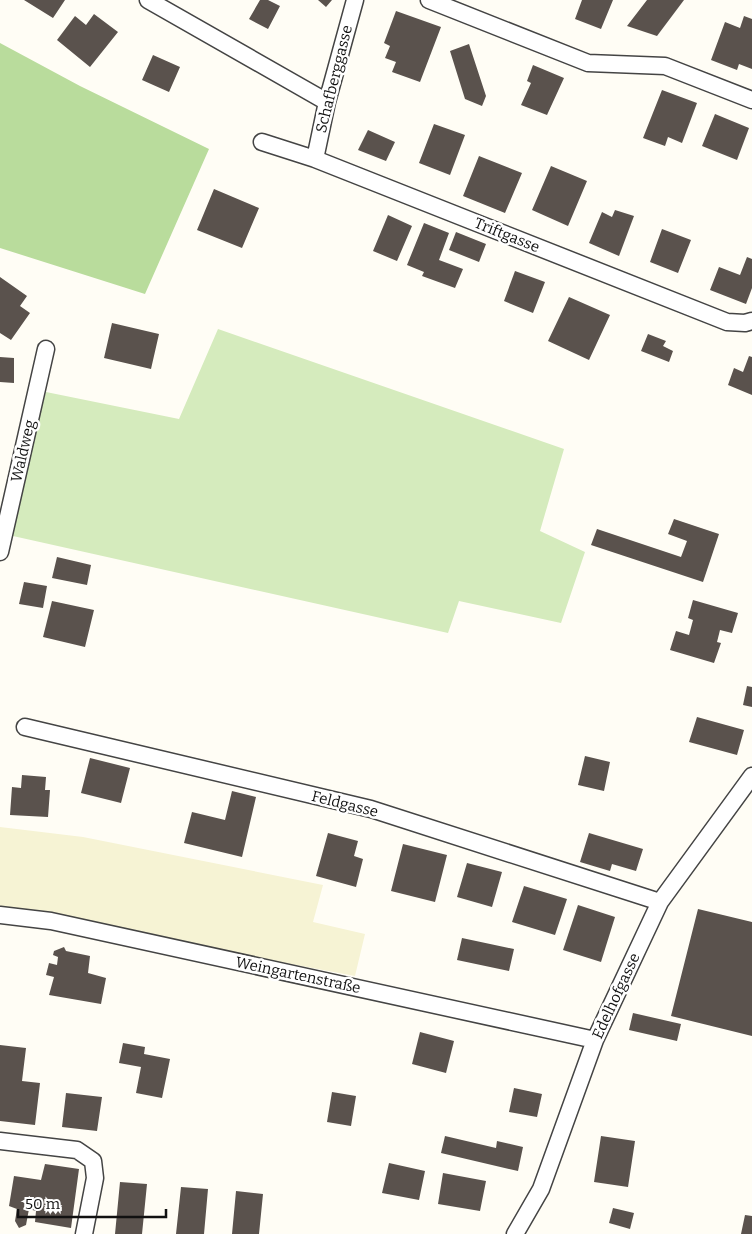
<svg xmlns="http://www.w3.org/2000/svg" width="752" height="1234" viewBox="0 0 752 1234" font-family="Bitter,serif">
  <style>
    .farmland { fill: #f6f3d4 }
    .green { fill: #d5ebbd }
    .forest { fill: #b9dc9c }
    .building { fill: #5a524d }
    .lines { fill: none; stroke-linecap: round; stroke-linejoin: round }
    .street-casing { stroke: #444; stroke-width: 19 }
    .street { stroke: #fff; stroke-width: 16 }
    .labels { text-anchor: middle; stroke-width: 5; stroke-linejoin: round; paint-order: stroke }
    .street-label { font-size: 15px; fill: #111; stroke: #fff }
  </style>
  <rect width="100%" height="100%" fill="#fffdf5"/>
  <path class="farmland" d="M 0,827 L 83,837 L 323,885 L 313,922 L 365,934 L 355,976 L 0,909 Z"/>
  <path class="green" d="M 218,329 L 564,449 L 540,531 L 585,552 L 561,623 L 459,601 L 448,633 L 4,534 L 46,392 L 179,419 Z"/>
  <path class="forest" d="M 0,43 L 80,86 L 209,149 L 145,294 L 0,248 Z"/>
  <path class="building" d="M 24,0 L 65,0 L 53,18 Z
    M 260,0 L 268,0 L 280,6 L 268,29 L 249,19 Z
    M 318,0 L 332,0 L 326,7 Z
    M 582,0 L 613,0 L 601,29 L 575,19 Z
    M 647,0 L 684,0 L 657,36 L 627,26 Z
    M 396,11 L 441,27 L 420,82 L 392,72 L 396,62 L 385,58 L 390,46 L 384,43 Z
    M 94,14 L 118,32 L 90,67 L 57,40 L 75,16 L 86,25 Z
    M 744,16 L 752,19 L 752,69 L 739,64 L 737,70 L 711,60 L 725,22 L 740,28 Z
    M 469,44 L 486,96 L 482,106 L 465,99 L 450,51 Z
    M 153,55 L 180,67 L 169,92 L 142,80 Z
    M 533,65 L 564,78 L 547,115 L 521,105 L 531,83 L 527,81 Z
    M 662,90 L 697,103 L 682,143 L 668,137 L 665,146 L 643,138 Z
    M 715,114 L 749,128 L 737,160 L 702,146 Z
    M 434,124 L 465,135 L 450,175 L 419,163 Z
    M 368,130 L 395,142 L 386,161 L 358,150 Z
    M 479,156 L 522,173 L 505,213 L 463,196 Z
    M 551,166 L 587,181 L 568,226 L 532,210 Z
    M 214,189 L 259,208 L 242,248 L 197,230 Z
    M 615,210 L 634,216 L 619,256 L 589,243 L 602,212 L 612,217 Z
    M 388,215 L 412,226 L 397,261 L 373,251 Z
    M 424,223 L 449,233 L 439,260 L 463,269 L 455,288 L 422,276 L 424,272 L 407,265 Z
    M 662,229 L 691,240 L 678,273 L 650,262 Z
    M 456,232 L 486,244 L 479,262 L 449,250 Z
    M 747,257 L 752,259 L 752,288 L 746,304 L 710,290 L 719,267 L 740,275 Z
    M 515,271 L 545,282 L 533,313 L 504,301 Z
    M 0,277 L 27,296 L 20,306 L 30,313 L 11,340 L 0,333 Z
    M 569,297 L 610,315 L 589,360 L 548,341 Z
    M 112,323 L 159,334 L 151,369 L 104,358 Z
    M 648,334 L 666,341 L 663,346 L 673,351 L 669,362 L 641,351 Z
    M 749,356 L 752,357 L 752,395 L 728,385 L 734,368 L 743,372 Z
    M 0,357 L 14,358 L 14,383 L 0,382 Z
    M 674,519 L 719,534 L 703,582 L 591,545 L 597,529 L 681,557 L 687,541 L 668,534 Z
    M 57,557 L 91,565 L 87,585 L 52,578 Z
    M 24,582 L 47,586 L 43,608 L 19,604 Z
    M 693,600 L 738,613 L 732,633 L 720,630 L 717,642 L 721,643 L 714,663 L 670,650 L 676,631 L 689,635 L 693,620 L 688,618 Z
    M 52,601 L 94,610 L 85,647 L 43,637 Z
    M 747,686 L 752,687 L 752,707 L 743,705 Z
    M 697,717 L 744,730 L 737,755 L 689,742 Z
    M 585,756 L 610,762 L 604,791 L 578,785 Z
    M 90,758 L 130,768 L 121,803 L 81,793 Z
    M 22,775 L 46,777 L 45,790 L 50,790 L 48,817 L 10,815 L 12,787 L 21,788 Z
    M 232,791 L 256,797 L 242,857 L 184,843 L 192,812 L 225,820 Z
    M 328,833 L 358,841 L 354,856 L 363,859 L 356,887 L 316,876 Z
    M 589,833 L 643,849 L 636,871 L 612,864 L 610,871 L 580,862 Z
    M 403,844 L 447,855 L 435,902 L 391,891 Z
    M 467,863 L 502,872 L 492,907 L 457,897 Z
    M 524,886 L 567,899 L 555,935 L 512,922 Z
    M 578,905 L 615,917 L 601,962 L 563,950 Z
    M 698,909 L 752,922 L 752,1036 L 671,1016 Z
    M 462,938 L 514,949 L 509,971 L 457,960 Z
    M 64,947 L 66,951 L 90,956 L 88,973 L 106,978 L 101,1004 L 49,995 L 54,977 L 46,975 L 49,963 L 57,965 L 58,957 L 53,955 L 54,951 Z
    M 633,1013 L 681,1024 L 677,1041 L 629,1030 Z
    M 420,1032 L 454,1041 L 446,1073 L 412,1064 Z
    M 123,1043 L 145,1047 L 144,1054 L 170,1059 L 162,1098 L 136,1093 L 141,1067 L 119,1063 Z
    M 0,1045 L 26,1048 L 22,1081 L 40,1083 L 35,1125 L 0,1121 Z
    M 514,1088 L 542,1094 L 537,1117 L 509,1112 Z
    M 332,1092 L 356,1096 L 351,1126 L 327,1122 Z
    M 66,1093 L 102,1097 L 97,1131 L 62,1127 Z
    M 445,1136 L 496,1148 L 497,1141 L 523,1147 L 518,1171 L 441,1153 Z
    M 601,1136 L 635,1141 L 628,1187 L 594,1182 Z
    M 389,1163 L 425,1171 L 419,1200 L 382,1193 Z
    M 45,1164 L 79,1169 L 71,1228 L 35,1222 L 36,1211 L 29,1209 L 26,1225 L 19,1228 L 15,1221 L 17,1209 L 9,1206 L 14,1176 L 41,1180 Z
    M 443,1173 L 486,1181 L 480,1211 L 438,1204 Z
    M 120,1182 L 147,1184 L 142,1234 L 115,1234 Z
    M 181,1187 L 208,1189 L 204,1234 L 176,1234 Z
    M 236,1191 L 263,1194 L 259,1234 L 232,1234 Z
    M 613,1208 L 634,1213 L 630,1229 L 609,1223 Z
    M 745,1215 L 752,1216 L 752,1234 L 741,1234 Z"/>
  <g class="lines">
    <defs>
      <path id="street" d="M 148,0 L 327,102
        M 429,0 L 588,63 L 665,66 L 752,100
        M 262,142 L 315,159 L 727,322 L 745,323 L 752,321
        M 315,159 L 327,102 L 355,0
        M 0,552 L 46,349
        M 25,727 L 371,809 L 660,902
        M 0,915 L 51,921 L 595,1040
        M 0,1141 L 77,1150 L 93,1161 L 95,1178 L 84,1234
        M 515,1234 L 541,1189 L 595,1040 L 660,902 L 752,776"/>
    </defs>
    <use href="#street" class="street-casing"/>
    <use href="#street" class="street"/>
  </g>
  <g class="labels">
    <g class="street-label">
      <text transform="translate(334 79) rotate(-76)" y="5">Schafberggasse</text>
      <text transform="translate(507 235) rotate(22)" y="5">Triftgasse</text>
      <text transform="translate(23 451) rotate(-77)" y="5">Waldweg</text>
      <text transform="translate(345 804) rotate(14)" y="5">Feldgasse</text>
      <text transform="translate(298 975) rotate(12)" y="5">Weingartenstraße</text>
      <text transform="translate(616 996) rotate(-65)" y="5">Edelhofgasse</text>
    </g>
  </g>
  <path d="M18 1209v8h148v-8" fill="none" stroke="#111111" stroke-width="2.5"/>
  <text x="25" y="1209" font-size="15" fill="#111111" stroke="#ffffff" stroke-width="4" paint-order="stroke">50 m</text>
</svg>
